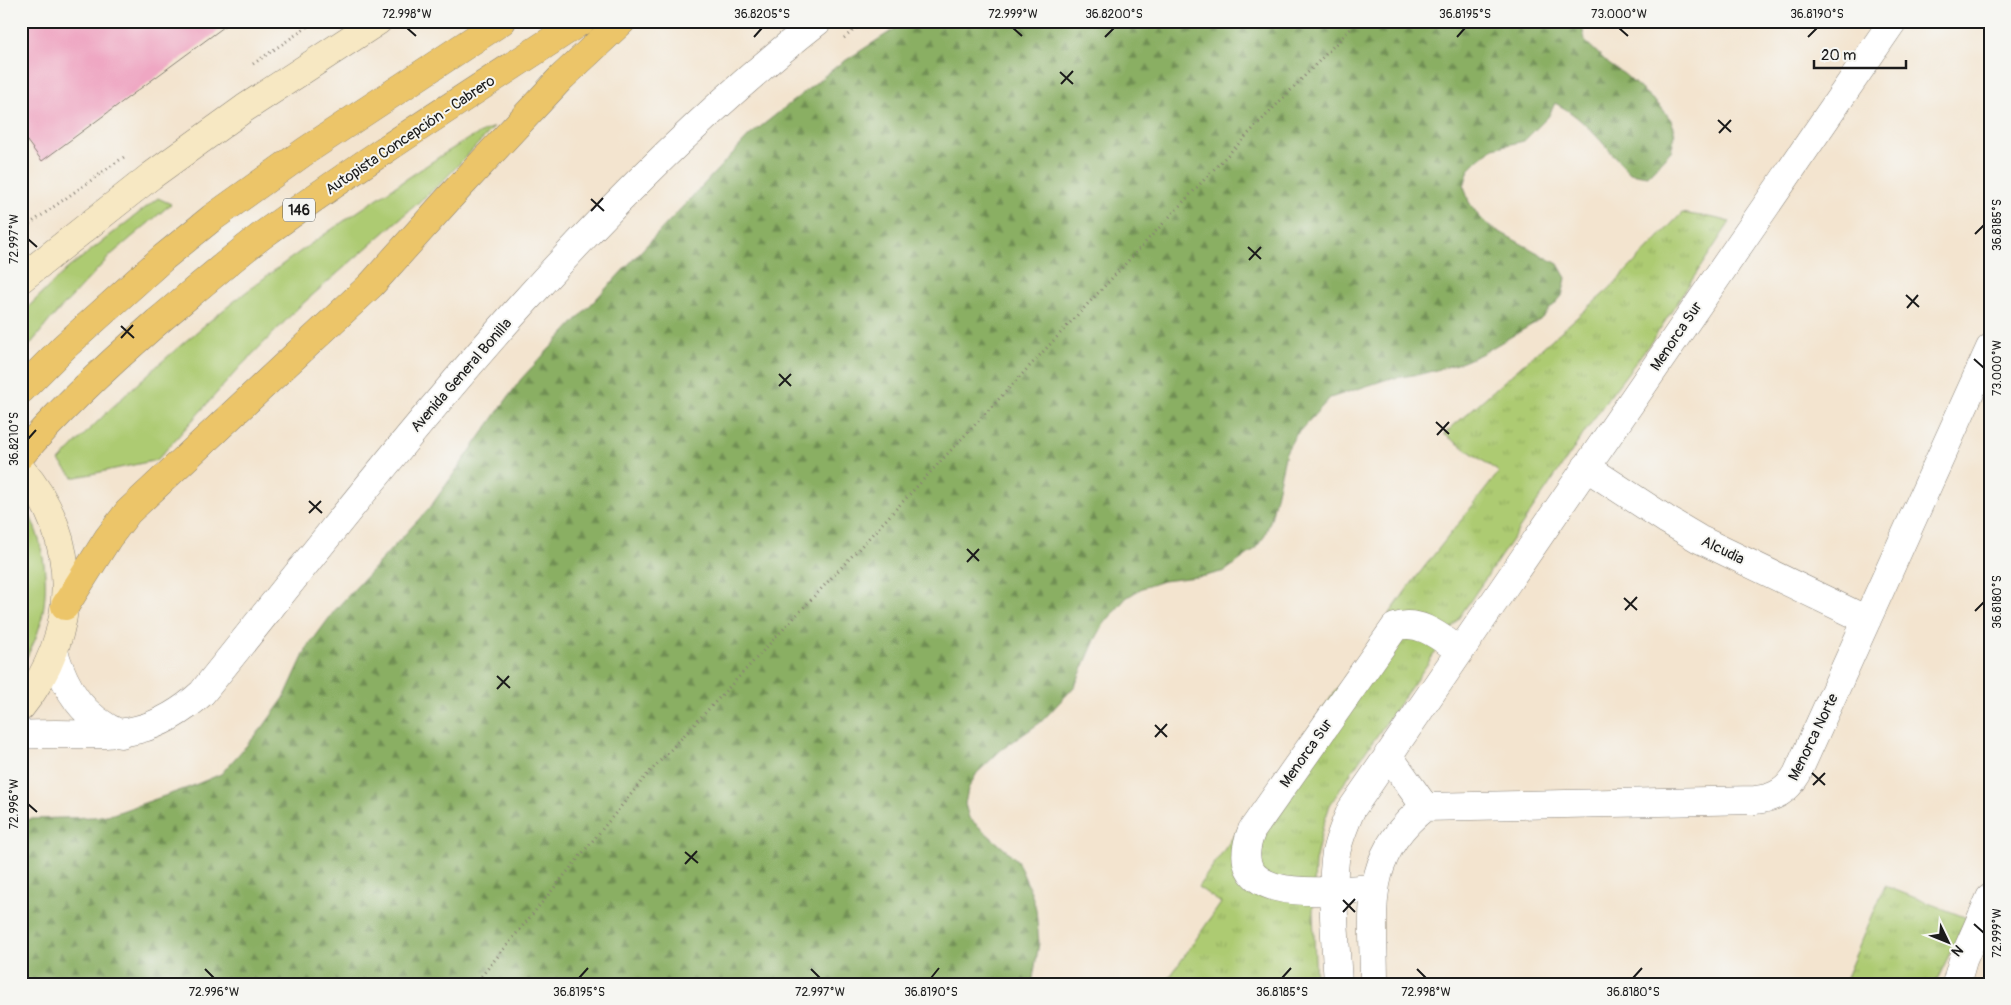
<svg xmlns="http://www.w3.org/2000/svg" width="2011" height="1005" viewBox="0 0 2011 1005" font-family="Pangolin,sans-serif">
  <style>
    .grass { fill: #adcb72; stroke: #647447 }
    .forest { fill: url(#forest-firs); stroke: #536640 }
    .park { fill: url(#park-tufts); stroke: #647447 }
    .building { fill: #efa7c3 }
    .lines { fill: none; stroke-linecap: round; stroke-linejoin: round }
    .minor-casing { stroke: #888076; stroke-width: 29 }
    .tertiary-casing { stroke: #888076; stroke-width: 29 }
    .secondary-casing { stroke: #888076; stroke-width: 29 }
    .motorway-casing { stroke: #888076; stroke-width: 29 }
    .path { stroke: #888076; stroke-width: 3; stroke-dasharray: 1 4; stroke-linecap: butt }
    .minor { stroke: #fff; stroke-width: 28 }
    .tertiary { stroke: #fff; stroke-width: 28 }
    .secondary { stroke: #f7e8c3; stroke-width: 28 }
    .motorway { stroke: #ecc569; stroke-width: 28 }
    .ticks { fill: none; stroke: #1c1c1c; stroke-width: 2 }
    .labels { text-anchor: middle; stroke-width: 4; stroke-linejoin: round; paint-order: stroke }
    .shield { fill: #f6f6f2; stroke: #5d5d5c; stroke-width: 1 }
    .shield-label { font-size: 14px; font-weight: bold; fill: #1c1c1c }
    .street-label { font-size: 15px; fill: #1c1c1c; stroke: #f6f6f2 }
    .neatline { fill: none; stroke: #1c1c1c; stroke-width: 2 }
    .ticks-label { font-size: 12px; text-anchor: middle; fill: #1c1c1c }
  </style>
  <defs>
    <pattern id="forest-firs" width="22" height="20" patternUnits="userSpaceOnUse" patternTransform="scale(1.25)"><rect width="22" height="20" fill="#8aaf64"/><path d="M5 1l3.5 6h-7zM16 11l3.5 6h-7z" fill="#708e52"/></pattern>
    <pattern id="park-tufts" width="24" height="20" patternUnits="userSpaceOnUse" patternTransform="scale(1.25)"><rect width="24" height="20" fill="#adcb72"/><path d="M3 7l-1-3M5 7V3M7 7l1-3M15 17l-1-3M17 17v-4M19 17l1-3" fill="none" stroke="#94ae62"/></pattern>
  </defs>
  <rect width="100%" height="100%" fill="#f6f6f2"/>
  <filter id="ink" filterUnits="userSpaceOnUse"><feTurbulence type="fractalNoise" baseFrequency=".02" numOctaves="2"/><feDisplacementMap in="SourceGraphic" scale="10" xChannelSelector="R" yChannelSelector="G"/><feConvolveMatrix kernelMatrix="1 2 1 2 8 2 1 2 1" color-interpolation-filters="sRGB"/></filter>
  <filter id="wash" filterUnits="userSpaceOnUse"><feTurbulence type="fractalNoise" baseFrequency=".0096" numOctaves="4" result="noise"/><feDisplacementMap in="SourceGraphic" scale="20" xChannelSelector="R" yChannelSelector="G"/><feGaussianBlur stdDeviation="1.12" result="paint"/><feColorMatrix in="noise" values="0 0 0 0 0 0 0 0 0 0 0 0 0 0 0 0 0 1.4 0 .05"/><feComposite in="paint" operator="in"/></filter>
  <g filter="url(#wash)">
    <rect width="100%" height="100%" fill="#f3e4cf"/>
    <path class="grass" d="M 494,127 L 443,181 L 299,307 L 240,367 L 157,460 L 77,477 L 73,477 L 59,461 C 123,393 193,332 268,275 C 324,233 383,195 442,155 L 468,139 Z
      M 158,198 L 171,204 L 112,254 L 50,320 L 21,356 L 21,314 L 67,269 Z
      M 21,500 C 47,540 53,595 35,640 C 31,649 26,658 21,667 Z"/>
    <path class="forest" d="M 907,21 L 1581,21 L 1585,41 L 1610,65 L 1624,74 L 1661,107 L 1671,120 L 1675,135 L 1671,151 L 1647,176 L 1630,173 C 1606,149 1587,119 1555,103 L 1548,117 L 1524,141 L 1493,148 L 1480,158 L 1469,169 L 1464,186 L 1469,202 L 1478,215 L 1489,226 L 1558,264 L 1566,278 L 1562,296 L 1540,320 L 1481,354 L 1463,362 L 1426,373 L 1388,379 L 1330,398 L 1295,436 L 1286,452 L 1271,519 L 1264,537 L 1254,550 L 1225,571 L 1205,576 L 1163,581 L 1142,588 L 1126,598 L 1104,624 L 1095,640 L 1075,686 L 1041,722 L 1001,750 L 977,773 L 968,789 L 965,804 L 969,818 L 1017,860 L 1031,892 L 1036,909 L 1039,943 L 1032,984 L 21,984 L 21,823 L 30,819 L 94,817 L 113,814 L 190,787 L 221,774 L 263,727 L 284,698 L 307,648 L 335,610 L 431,506 L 521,379 L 749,136 L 837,66 Z"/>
    <path class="park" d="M 1682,213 C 1698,216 1715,217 1730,222 L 1654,338 L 1604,404 L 1426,666 L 1352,771 L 1330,805 L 1323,826 L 1315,862 L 1313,912 L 1316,984 L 1165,984 L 1221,903 L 1198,887 L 1407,589 L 1499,472 L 1444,434 L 1608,290 Z
      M 1885,886 L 1967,918 L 1935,984 L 1843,984 Z"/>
    <g id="blocks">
      <path class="building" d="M 21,21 L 232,21 L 42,161 L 21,133 Z"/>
    </g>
  </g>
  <g filter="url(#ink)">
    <use href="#blocks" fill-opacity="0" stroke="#888076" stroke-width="1"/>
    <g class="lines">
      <defs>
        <path id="minor" d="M 1586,467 L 1667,520 L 1699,539 L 1867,620
          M 1388,755 L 1425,807
          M 1425,807 L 1755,800 C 1775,798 1787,791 1797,774 L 1990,348
          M 1374,888 C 1331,890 1220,908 1252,830 L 1395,627 C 1420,619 1440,637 1460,651
          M 1338,984 C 1336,944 1330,891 1336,853 C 1339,838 1345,824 1351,810 L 1893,21
          M 1374,984 C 1374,912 1361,857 1425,807
          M 1956,984 L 1963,960 L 1990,898"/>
        <path id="tertiary" d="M 54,652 C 66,690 83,718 121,734
          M 21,735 C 96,730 141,749 202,693 C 391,458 579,209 818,21"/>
        <path id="secondary" d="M 21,279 L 151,176 L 245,108 L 378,21
          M 21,469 C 82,539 79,636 21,707"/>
        <path id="motorway" d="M 21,390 L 64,347 L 164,257 L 212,218 L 307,150 L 502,21
          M 21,455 C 62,407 109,364 156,323 C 192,293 227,262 264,234 C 367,159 475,91 581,21
          M 65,606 L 108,538 L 128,512 L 371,285 L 451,196 L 560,79 L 622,21"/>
      </defs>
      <use href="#minor" class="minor-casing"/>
      <use href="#tertiary" class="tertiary-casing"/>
      <use href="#secondary" class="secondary-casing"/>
      <use href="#motorway" class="motorway-casing"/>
      <path class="path" d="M 844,38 L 865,21
        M 253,64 L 316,21
        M 21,230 L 124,157
        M 475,984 L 646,776 L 1216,167 L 1358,21"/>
      <use href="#minor" class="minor"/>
      <use href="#tertiary" class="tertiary"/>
      <use href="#secondary" class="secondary"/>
      <use href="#motorway" class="motorway"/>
    </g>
  </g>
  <path class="ticks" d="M 407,28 L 416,36M 1013,28 L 1022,36M 1619,28 L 1628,36M 754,37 L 762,28M 1105,37 L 1114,28M 1457,37 L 1465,28M 1808,37 L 1817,28M 1060,72 L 1073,84M 1061,84 L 1073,71M 1718,120 L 1731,132M 1719,133 L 1731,120M 591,199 L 604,211M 591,211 L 603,198M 1975,234 L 1984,225M 28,239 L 37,247M 1248,247 L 1261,259M 1249,260 L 1261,247M 1906,295 L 1919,307M 1907,308 L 1918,295M 121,326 L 134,338M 121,338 L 133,325M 1974,359 L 1984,368M 779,374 L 791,386M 779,386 L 791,374M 1436,422 L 1449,434M 1437,435 L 1449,422M 28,439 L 36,430M 309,501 L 322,513M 309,513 L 321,501M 967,549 L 979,561M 967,562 L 979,549M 1624,598 L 1637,610M 1625,610 L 1637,597M 1975,611 L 1984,602M 497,676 L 510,688M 497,689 L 509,676M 1155,725 L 1167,737M 1155,737 L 1167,724M 1812,773 L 1825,785M 1813,785 L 1825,773M 28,804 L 37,812M 685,852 L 698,863M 685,864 L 697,851M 1343,900 L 1355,912M 1343,912 L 1355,899M 1974,924 L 1984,933M 205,969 L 214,978M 811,969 L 820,978M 1417,969 L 1426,978M 579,978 L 588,968M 931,978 L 939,968M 1282,978 L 1291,968M 1633,978 L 1642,968"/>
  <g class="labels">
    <rect class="shield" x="283" y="198.5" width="32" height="23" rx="4"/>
    <g class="shield-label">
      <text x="299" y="215">146</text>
    </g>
    <g class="street-label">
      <text transform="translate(410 135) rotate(-34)" y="5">Autopista Concepción - Cabrero</text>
      <text transform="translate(1676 336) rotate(-56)" y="5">Menorca Sur</text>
      <text transform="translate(461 375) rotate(-49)" y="5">Avenida General Bonilla</text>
      <text transform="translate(1723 550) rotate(26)" y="5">Alcudia</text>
      <text transform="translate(1813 737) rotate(-64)" y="5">Menorca Norte</text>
      <text transform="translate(1306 753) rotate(-55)" y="5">Menorca Sur</text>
    </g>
  </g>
  <rect width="2011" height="1005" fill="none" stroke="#f6f6f2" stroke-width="55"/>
  <g transform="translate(1948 942) rotate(133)" stroke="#f6f6f2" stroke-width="4" paint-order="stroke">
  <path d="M0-4L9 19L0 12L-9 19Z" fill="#1c1c1c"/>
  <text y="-8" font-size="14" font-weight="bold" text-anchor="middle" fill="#1c1c1c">N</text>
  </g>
  <path d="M1814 60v8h92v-8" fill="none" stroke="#1c1c1c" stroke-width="2.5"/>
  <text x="1821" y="60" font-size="15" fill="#1c1c1c" stroke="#f6f6f2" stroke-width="4" paint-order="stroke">20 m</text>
  <rect x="28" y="28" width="1956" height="950" class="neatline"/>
  <g class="ticks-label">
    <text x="407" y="18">72.998°W</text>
    <text x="762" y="18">36.8205°S</text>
    <text x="1013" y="18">72.999°W</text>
    <text x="1114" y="18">36.8200°S</text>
    <text x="1465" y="18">36.8195°S</text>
    <text x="1619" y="18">73.000°W</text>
    <text x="1817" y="18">36.8190°S</text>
    <text transform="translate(1997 225) rotate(-90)" y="4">36.8185°S</text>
    <text transform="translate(14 239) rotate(-90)" y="4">72.997°W</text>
    <text transform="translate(1997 368) rotate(-90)" y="4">73.000°W</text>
    <text transform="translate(14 439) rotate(-90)" y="4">36.8210°S</text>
    <text transform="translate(1997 602) rotate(-90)" y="4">36.8180°S</text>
    <text transform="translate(14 804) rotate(-90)" y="4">72.996°W</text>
    <text transform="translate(1997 933) rotate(-90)" y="4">72.999°W</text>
    <text x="214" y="996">72.996°W</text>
    <text x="579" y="996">36.8195°S</text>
    <text x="820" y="996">72.997°W</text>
    <text x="931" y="996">36.8190°S</text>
    <text x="1282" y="996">36.8185°S</text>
    <text x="1426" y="996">72.998°W</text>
    <text x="1633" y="996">36.8180°S</text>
  </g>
</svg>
